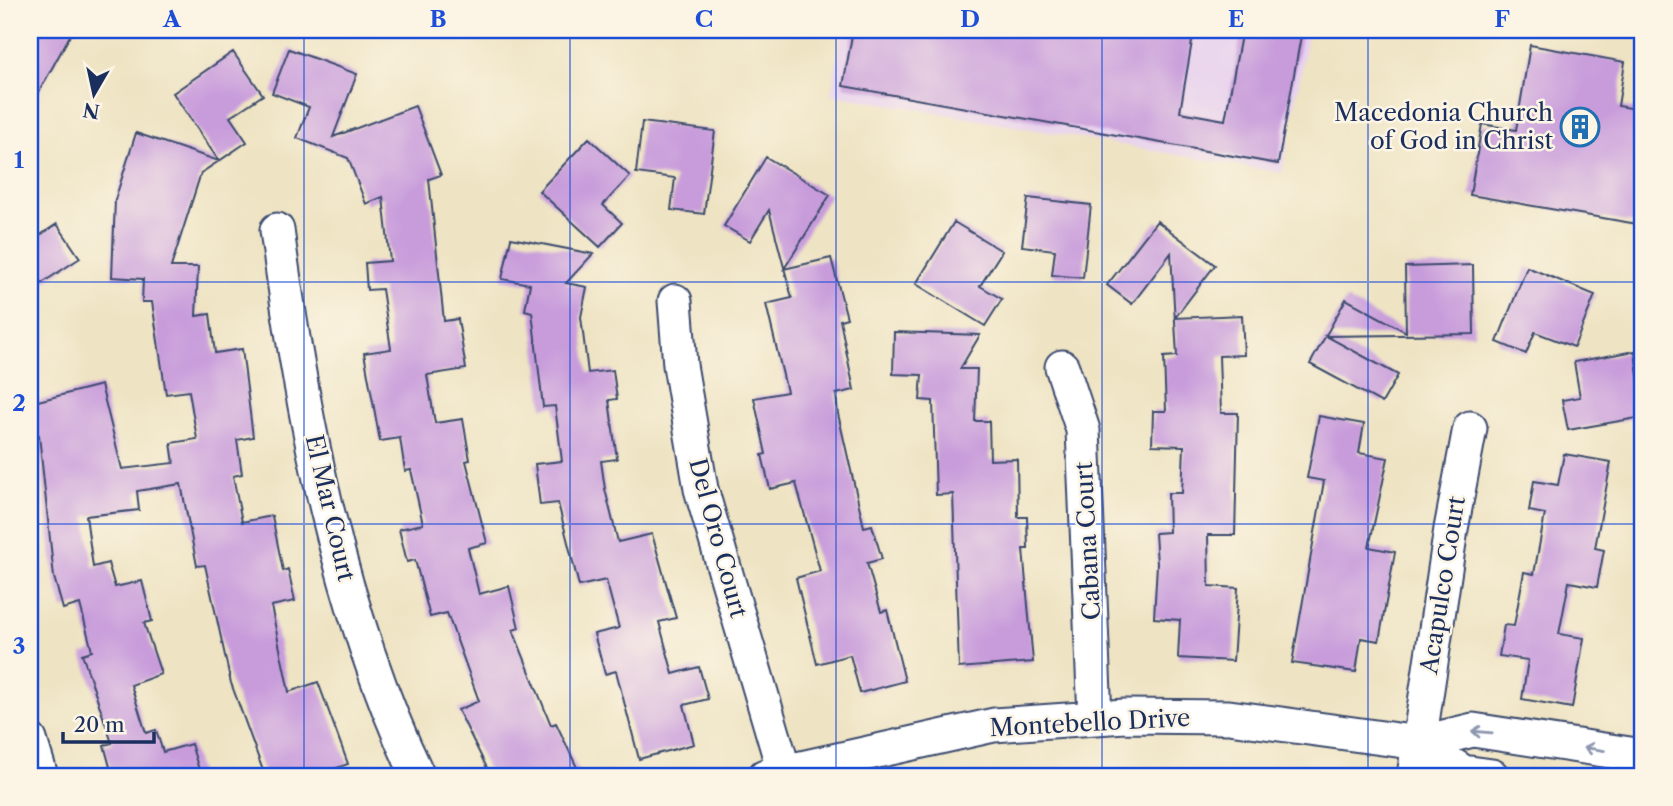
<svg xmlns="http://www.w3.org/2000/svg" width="1673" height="806" viewBox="0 0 1673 806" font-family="'Libre Caslon Text',serif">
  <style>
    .built { fill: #e8d2ee }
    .building { fill: #c89cdb }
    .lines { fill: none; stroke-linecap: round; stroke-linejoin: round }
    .minor-casing { stroke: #3b4a6d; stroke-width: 37 }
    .minor { stroke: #fff; stroke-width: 33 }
    .oneway { stroke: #8d97ae }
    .grid { fill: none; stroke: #1d4ed8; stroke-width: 2; stroke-opacity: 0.55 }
    .labels { text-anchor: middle; stroke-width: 5; stroke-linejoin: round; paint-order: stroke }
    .poi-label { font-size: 24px; fill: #1b2f5e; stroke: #fcf5e5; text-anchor: end }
    .street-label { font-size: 24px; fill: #1b2f5e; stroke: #fcf5e5 }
    .neatline { fill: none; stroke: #1d4ed8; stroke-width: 2.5 }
    .grid-label { font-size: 23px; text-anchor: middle; font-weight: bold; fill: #1d4ed8 }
  </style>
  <rect width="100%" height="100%" fill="#fcf5e5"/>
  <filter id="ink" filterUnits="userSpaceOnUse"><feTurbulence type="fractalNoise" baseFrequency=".0143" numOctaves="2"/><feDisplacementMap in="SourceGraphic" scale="14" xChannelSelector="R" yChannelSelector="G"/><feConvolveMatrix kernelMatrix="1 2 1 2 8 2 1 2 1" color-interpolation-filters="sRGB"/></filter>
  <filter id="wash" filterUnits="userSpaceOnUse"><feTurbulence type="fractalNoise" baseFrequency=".00686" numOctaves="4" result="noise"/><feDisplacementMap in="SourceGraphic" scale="28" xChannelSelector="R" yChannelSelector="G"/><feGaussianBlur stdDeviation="1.57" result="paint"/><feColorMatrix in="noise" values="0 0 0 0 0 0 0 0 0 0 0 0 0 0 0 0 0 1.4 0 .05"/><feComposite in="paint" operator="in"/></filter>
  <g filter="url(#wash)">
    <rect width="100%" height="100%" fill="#eee3c2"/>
    <path class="built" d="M 843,30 L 1309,30 L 1282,173 L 831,94 Z"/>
    <g id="blocks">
      <path class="building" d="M 30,30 L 73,30 L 30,108 Z
        M 853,30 L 1194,30 L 1180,112 L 1225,120 L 1242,30 L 1302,30 L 1278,164 L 843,86 Z
        M 1530,45 L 1625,62 L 1618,106 L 1643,110 L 1643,225 L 1470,195 L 1482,124 L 1516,130 Z
        M 289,49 L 357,74 L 333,137 L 415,106 L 441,175 L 429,179 L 444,321 L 458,319 L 466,369 L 427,375 L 435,423 L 463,419 L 470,460 L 466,461 L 487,543 L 468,548 L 479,594 L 509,586 L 519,628 L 513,630 L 551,725 L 556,723 L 581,776 L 491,776 L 458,710 L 479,701 L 447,613 L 430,617 L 415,560 L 407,562 L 399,529 L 423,524 L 411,470 L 405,471 L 400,438 L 380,441 L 364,353 L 391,349 L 382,289 L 367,290 L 365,263 L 390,261 L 383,197 L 366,204 L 348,158 L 297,138 L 309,107 L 272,93 Z
        M 233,52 L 263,95 L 230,117 L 247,142 L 219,161 L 173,93 Z
        M 642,122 L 715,131 L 704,214 L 671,210 L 675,178 L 636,173 Z
        M 136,133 L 219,161 L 201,173 L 171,267 L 198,267 L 196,316 L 210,314 L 215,353 L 242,349 L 253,437 L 237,440 L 242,474 L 233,476 L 242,522 L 272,516 L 283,571 L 288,569 L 295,601 L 271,606 L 289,692 L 318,682 L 348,764 L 315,776 L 265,776 L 231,683 L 205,565 L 197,566 L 181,484 L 137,491 L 139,510 L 86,516 L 93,567 L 108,563 L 115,587 L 142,581 L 152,621 L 144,623 L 161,674 L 131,685 L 146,733 L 156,730 L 163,752 L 191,744 L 201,776 L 103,776 L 102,770 L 110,767 L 104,745 L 112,743 L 82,654 L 92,651 L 80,604 L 63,609 L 54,577 L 39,435 L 30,438 L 30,403 L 101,385 L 122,469 L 174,463 L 171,443 L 197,439 L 189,391 L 166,394 L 152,302 L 142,302 L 143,279 L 112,277 L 115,200 Z
        M 589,138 L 630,176 L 603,205 L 622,223 L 600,247 L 539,191 Z
        M 766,157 L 830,195 L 784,269 L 831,258 L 847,318 L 840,320 L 854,390 L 836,394 L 838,414 L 864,527 L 872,525 L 882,559 L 867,563 L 881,612 L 887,610 L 905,681 L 860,693 L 850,655 L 817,664 L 796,578 L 820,571 L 796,483 L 770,489 L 762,455 L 766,454 L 754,398 L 787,392 L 766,304 L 792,298 L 769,210 L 750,241 L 724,226 Z
        M 1028,198 L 1091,205 L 1083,278 L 1052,275 L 1055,250 L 1022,246 Z
        M 1157,221 L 1215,265 L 1175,318 L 1242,315 L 1244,355 L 1219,356 L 1221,413 L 1238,413 L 1235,535 L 1208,535 L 1209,586 L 1238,588 L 1233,661 L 1178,658 L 1180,620 L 1154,618 L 1157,564 L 1155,533 L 1169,532 L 1168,493 L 1182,493 L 1184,446 L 1152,445 L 1153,411 L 1166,411 L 1164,357 L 1177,356 L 1171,253 L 1132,304 L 1107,285 Z
        M 954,222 L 1002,251 L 980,286 L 1002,299 L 985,326 L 916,284 Z
        M 57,224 L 80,258 L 30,291 L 30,242 Z
        M 511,238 L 593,254 L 566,283 L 587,287 L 581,317 L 588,373 L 613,370 L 617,399 L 609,400 L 617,459 L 601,461 L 605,489 L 618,542 L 652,534 L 676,618 L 659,622 L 673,674 L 699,667 L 708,699 L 684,705 L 694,744 L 639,759 L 616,671 L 605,674 L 594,634 L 619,628 L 606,580 L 579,586 L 558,503 L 540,505 L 535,464 L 562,461 L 555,406 L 543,407 L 532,312 L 525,310 L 530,284 L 502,279 Z
        M 1473,265 L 1474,334 L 1326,336 L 1398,375 L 1382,403 L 1310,364 L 1346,299 L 1406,332 L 1405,267 Z
        M 1527,267 L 1595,295 L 1574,347 L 1535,332 L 1526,354 L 1497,342 Z
        M 894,332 L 980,335 L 960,369 L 977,369 L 975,421 L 989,421 L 990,460 L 1017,459 L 1018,517 L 1027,517 L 1028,549 L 1023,549 L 1033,662 L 959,668 L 953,494 L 936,495 L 933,401 L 920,400 L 922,375 L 893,374 Z
        M 1635,351 L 1643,417 L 1568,430 L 1562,400 L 1580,397 L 1574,362 Z
        M 1319,416 L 1364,424 L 1359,453 L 1388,458 L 1369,547 L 1395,552 L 1379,641 L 1361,638 L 1356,672 L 1292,663 L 1324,481 L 1307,478 Z
        M 1564,454 L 1611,462 L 1595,548 L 1604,550 L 1597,587 L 1569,582 L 1559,634 L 1584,638 L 1572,708 L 1522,699 L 1528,660 L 1499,656 L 1504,625 L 1514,626 L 1524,572 L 1534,574 L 1545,514 L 1529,511 L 1534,481 L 1558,485 Z"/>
    </g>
  </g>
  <g filter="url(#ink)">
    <use href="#blocks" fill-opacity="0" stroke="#3b4a6d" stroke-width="2"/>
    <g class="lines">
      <defs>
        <path id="minor" d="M 277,230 C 301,410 339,612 418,776
          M 675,301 L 680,365 L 701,489 L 784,771
          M 1062,367 L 1083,430 L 1095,718
          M 30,740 L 41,776
          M 1419,743 L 1463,772 L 1492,776
          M 765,776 L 994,725 L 1125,716 L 1229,717 L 1419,743 L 1473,730 L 1643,756
          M 1414,776 L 1451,529 L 1470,428"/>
      </defs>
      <use href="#minor" class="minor-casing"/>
      <use href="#minor" class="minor"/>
    </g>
    <defs><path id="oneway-shaft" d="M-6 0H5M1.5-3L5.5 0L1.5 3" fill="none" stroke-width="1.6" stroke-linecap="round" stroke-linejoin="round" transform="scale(1.75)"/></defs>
    <g class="oneway">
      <use href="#oneway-shaft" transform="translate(1482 732) rotate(-175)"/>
      <use href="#oneway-shaft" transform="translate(1594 749) rotate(-171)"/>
    </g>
  </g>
  <path class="grid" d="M 304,30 L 304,776M 570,30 L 570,776M 836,30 L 836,776M 1102,30 L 1102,776M 1368,30 L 1368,776M 30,282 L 1643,282M 30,524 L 1643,524"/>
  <defs>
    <symbol id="building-ring" viewBox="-11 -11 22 22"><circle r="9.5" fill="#fcf5e5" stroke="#1f6fb2" stroke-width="1.5"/><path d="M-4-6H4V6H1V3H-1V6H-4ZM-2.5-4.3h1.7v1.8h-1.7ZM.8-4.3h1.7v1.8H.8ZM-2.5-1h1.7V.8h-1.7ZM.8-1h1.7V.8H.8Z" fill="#1f6fb2"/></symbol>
  </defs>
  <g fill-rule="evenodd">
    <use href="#building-ring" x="1558" y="105" width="44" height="44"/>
  </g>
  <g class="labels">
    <g class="poi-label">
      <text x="1553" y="121">Macedonia Church<tspan x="1553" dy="28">of God in Christ</tspan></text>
    </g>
    <g class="street-label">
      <text transform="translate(330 508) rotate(77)" y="8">El Mar Court</text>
      <text transform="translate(718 538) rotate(75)" y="8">Del Oro Court</text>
      <text transform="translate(1088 541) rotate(-93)" y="8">Cabana Court</text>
      <text transform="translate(1443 585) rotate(-81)" y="8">Acapulco Court</text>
      <text transform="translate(1090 723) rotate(-3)" y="8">Montebello Drive</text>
    </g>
  </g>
  <rect width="1673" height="806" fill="none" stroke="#fcf5e5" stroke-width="77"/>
  <g transform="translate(94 94) rotate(189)" stroke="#fcf5e5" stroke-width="5" paint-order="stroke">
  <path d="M0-5L12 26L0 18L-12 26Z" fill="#1b2f5e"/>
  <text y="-10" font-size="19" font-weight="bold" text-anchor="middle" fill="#1b2f5e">N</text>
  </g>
  <path d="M63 732v10h91v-10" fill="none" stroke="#1b2f5e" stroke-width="3.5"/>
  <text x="74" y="732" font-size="21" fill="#1b2f5e" stroke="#fcf5e5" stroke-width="5" paint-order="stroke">20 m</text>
  <rect x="38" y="38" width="1596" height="730" class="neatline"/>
  <g class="grid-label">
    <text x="172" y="27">A</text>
    <text x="438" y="27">B</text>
    <text x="704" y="27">C</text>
    <text x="970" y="27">D</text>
    <text x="1236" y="27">E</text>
    <text x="1502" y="27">F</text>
    <text x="19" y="168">1</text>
    <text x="19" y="411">2</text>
    <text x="19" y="654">3</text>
  </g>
</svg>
